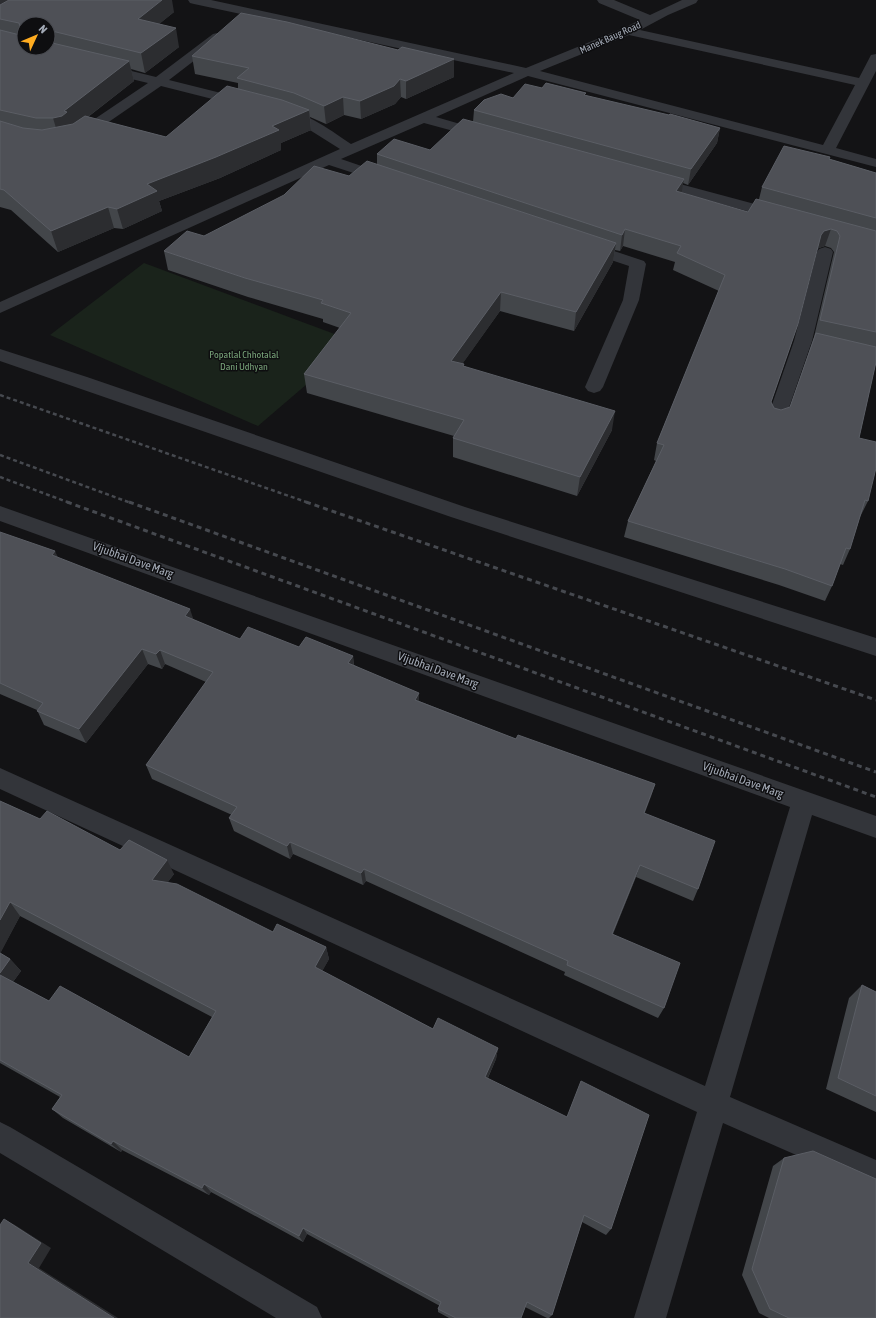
<svg xmlns="http://www.w3.org/2000/svg" width="876" height="1318" viewBox="0 0 876 1318" font-family="'Asap Condensed',sans-serif">
  <style>
    .green { fill: #1a231b }
    .lines { fill: none; stroke-linecap: round; stroke-linejoin: round }
    .minor { fill: #33353a; fill-rule: evenodd }
    .rail-far1 { stroke: #46494f; stroke-width: 2.5; stroke-dasharray: 4 3; stroke-linecap: butt }
    .rail { stroke: #46494f; stroke-width: 3; stroke-dasharray: 5 4; stroke-linecap: butt }
    .wall { fill: #43464a; fill-rule: evenodd }
    .shaded-wall { fill: #2c2d30 }
    .building { fill: #4e5056; stroke: #5b5e65 }
    .labels { text-anchor: middle; stroke-width: 3; stroke-linejoin: round; paint-order: stroke }
    .far-street-label { font-size: 10px; fill: #a3aab6; stroke: #0e0e10 }
    .far-park-label { font-size: 10px; fill: #78a379; stroke: #0e0e10 }
    .street-label { font-size: 12px; fill: #a3aab6; stroke: #0e0e10 }
  </style>
  <rect width="100%" height="100%" fill="#131315"/>
  <path class="green" d="M 144,263 L 356,342 L 258,426 L 50,335 Z"/>
  <g class="lines">
    <path class="minor" d="M 188,0 L 211,0 L 526,68 L 624,28 L 640,20 L 599,3 L 597,0 L 614,0 L 650,15 L 682,0 L 698,0 L 696,3 L 668,15 L 640,30 L 859,78 L 871,55 L 876,54 L 876,71 L 836,148 L 876,159 L 876,167 L 528,76 L 436,117 L 488,132 L 490,135 L 488,138 L 483,139 L 424,123 L 341,159 L 391,176 L 393,179 L 391,182 L 386,183 L 381,182 L 329,165 L 0,313 L 0,302 L 340,149 L 305,127 L 277,116 L 275,113 L 277,110 C 297,105 335,133 351,144 L 514,73 L 194,4 L 190,3 ZM 629,35 L 855,85 L 823,145 L 540,71 Z
      M 217,33 L 221,34 L 223,37 L 221,40 L 169,80 L 249,100 L 251,103 L 249,106 L 244,107 L 161,86 L 81,141 L 76,142 L 71,141 L 69,138 L 71,135 L 148,83 L 98,71 L 96,68 L 98,65 L 103,64 L 156,77 L 213,34 Z
      M 654,177 L 784,212 L 787,215 L 784,218 L 779,220 L 649,184 L 647,181 L 649,178 Z
      M 587,242 L 644,261 L 646,264 L 639,300 L 603,387 L 600,391 L 594,393 L 588,391 L 585,387 L 623,300 L 629,266 L 581,250 L 579,247 L 581,244 Z
      M 825,247 L 831,249 L 833,252 L 812,341 L 785,419 L 783,423 L 776,425 L 769,423 L 767,419 L 794,341 L 817,252 L 819,249 Z
      M 0,349 L 87,377 L 465,507 L 876,638 L 876,656 L 451,517 L 0,361 Z
      M 0,506 L 876,816 L 876,838 L 812,815 L 730,1097 L 876,1160 L 876,1190 L 723,1123 L 666,1318 L 634,1318 L 697,1112 L 0,789 L 0,768 L 705,1086 L 790,807 L 0,521 Z
      M 0,1122 L 10,1127 L 317,1307 L 322,1318 L 276,1318 L 0,1153 Z"/>
    <path class="rail-far1" d="M 0,395 L 309,503
      M 0,455 L 131,503
      M 0,477 L 70,503"/>
    <path class="rail" d="M 67,502 L 876,797
      M 129,502 L 876,772
      M 306,502 L 876,700"/>
  </g>
  <path class="wall" d="M 0,0 L 174,12 L 159,24 L 179,47 L 145,73 L 131,69 L 134,81 L 88,117 L 166,137 L 238,89 L 238,83 L 195,74 L 192,56 L 454,77 L 406,99 L 401,97 L 395,104 L 361,119 L 344,115 L 326,124 L 310,117 L 311,130 L 281,143 L 281,150 L 220,178 L 159,201 L 162,211 L 123,229 L 114,228 L 58,252 L 11,210 L 0,207 ZM 24,24 L 48,24 L 48,48 L 24,48 Z
    M 542,88 L 586,96 L 720,128 L 717,143 L 688,185 L 683,183 L 681,193 L 748,212 L 759,199 L 762,187 L 829,159 L 876,173 L 876,362 L 859,438 L 868,501 L 860,517 L 850,549 L 843,565 L 840,564 L 832,586 L 825,601 L 779,585 L 624,537 L 628,521 L 656,461 L 654,460 L 657,443 L 719,291 L 673,270 L 675,262 L 623,246 L 620,251 L 615,250 L 613,262 L 574,331 L 500,311 L 462,364 L 464,366 L 612,430 L 577,496 L 453,457 L 453,438 L 454,436 L 307,393 L 304,374 L 340,328 L 323,322 L 323,319 L 248,297 L 168,270 L 164,251 L 204,236 L 377,164 L 377,154 L 430,150 L 473,122 L 474,110 ZM 825,246 L 831,248 L 834,252 L 814,337 L 790,407 L 781,410 L 774,408 L 771,402 L 798,324 L 817,249 L 819,248 Z
    M 0,532 L 58,558 L 194,620 L 240,639 L 299,647 L 353,656 L 354,665 L 419,701 L 516,739 L 655,784 L 644,814 L 698,889 L 693,901 L 636,877 L 613,934 L 664,1008 L 658,1018 L 564,975 L 565,972 L 366,881 L 363,885 L 293,854 L 290,859 L 234,831 L 229,818 L 232,815 L 152,779 L 146,765 L 206,682 L 165,664 L 162,669 L 148,664 L 86,743 L 44,725 L 37,710 L 0,694 Z
    M 0,801 L 40,819 L 120,850 L 174,874 L 167,883 L 273,932 L 326,947 L 329,959 L 322,971 L 433,1029 L 498,1048 L 496,1059 L 488,1078 L 611,1229 L 606,1235 L 582,1222 L 552,1315 L 549,1318 L 547,1318 L 525,1307 L 521,1318 L 449,1318 L 438,1312 L 438,1309 L 440,1306 L 307,1234 L 303,1242 L 211,1192 L 209,1195 L 122,1150 L 121,1152 L 63,1118 L 52,1109 L 60,1097 L 0,1063 ZM 20,916 L 212,1017 L 189,1057 L 49,1001 L 13,982 L 21,971 L 10,959 L 0,953 Z
    M 862,985 L 876,992 L 876,1112 L 826,1089 L 849,998 Z
    M 784,1158 L 876,1318 L 769,1318 L 759,1313 L 742,1275 L 773,1166 Z"/>
  <path class="shaded-wall" d="M 0,0 L 25,0 L 0,14 Z
    M 162,0 L 172,0 L 174,12 L 142,38 L 138,19 Z
    M 176,28 L 179,47 L 145,73 L 141,53 Z
    M 454,59 L 454,77 L 406,99 L 406,81 Z
    M 129,61 L 134,81 L 72,129 L 59,138 L 53,118 L 64,111 Z
    M 400,79 L 401,97 L 395,104 L 361,119 L 360,101 Z
    M 343,97 L 344,115 L 326,124 L 324,106 Z
    M 309,110 L 311,130 L 281,143 L 281,150 L 220,178 L 159,201 L 162,211 L 123,229 L 117,209 L 147,184 L 272,126 Z
    M 720,128 L 717,143 L 688,185 L 691,169 Z
    M 684,179 L 681,196 L 676,191 Z
    M 108,207 L 114,228 L 58,252 L 51,231 Z
    M 625,229 L 623,246 L 620,251 L 622,235 Z
    M 831,229 L 825,246 L 819,248 L 816,252 L 821,235 L 824,231 Z
    M 616,243 L 613,262 L 574,331 L 576,312 Z
    M 501,292 L 500,311 L 451,380 L 451,361 Z
    M 615,411 L 612,430 L 577,496 L 580,477 Z
    M 55,551 L 62,566 L 52,555 Z
    M 190,609 L 195,624 L 185,616 Z
    M 142,649 L 148,664 L 86,743 L 79,729 Z
    M 160,650 L 165,664 L 162,669 L 156,654 Z
    M 353,656 L 354,670 L 348,663 Z
    M 419,693 L 419,707 L 415,700 Z
    M 655,784 L 651,797 L 640,826 L 644,813 Z
    M 290,842 L 293,854 L 290,859 L 287,846 Z
    M 167,860 L 174,874 L 159,894 L 152,880 Z
    M 640,865 L 636,877 L 608,945 L 612,934 Z
    M 364,869 L 366,881 L 363,885 L 361,873 Z
    M 10,902 L 20,916 L 0,954 L 0,920 Z
    M 326,947 L 329,959 L 318,979 L 315,967 Z
    M 10,959 L 21,971 L 10,986 L 0,975 L 0,973 Z
    M 498,1048 L 496,1059 L 484,1086 L 485,1077 Z
    M 113,1141 L 122,1150 L 121,1152 L 111,1144 Z
    M 204,1184 L 211,1192 L 209,1195 L 202,1188 Z
    M 4,1219 L 15,1225 L 51,1248 L 39,1268 L 118,1318 L 114,1318 L 28,1263 Z
    M 303,1228 L 307,1234 L 303,1242 L 299,1236 Z"/>
  <path class="building" d="M 9,0 L 162,0 L 138,19 L 176,28 L 141,53 L 48,30 L 48,24 L 24,24 L 24,27 L 20,27 L 19,23 L 0,19 L 0,5 Z
    M 241,13 L 287,22 L 398,50 L 402,47 L 454,59 L 406,81 L 400,79 L 394,86 L 360,101 L 343,97 L 324,106 L 294,93 L 237,78 L 249,68 L 192,56 Z
    M 0,30 L 24,36 L 24,48 L 48,48 L 48,42 L 129,61 L 64,111 L 67,112 L 62,116 L 53,118 L 36,118 L 0,110 Z
    M 546,83 L 586,93 L 584,95 L 669,115 L 670,114 L 720,128 L 691,169 L 474,110 L 484,100 L 501,94 L 513,98 L 525,84 L 542,88 Z
    M 227,86 L 282,100 L 309,110 L 272,126 L 279,130 L 216,157 L 147,184 L 157,191 L 117,209 L 108,207 L 51,231 L 4,190 L 0,189 L 0,121 L 23,128 L 42,130 L 73,124 L 85,116 L 166,137 Z
    M 463,119 L 684,179 L 676,191 L 748,212 L 756,199 L 876,231 L 876,332 L 820,320 L 840,236 L 837,231 L 831,229 L 824,231 L 821,235 L 798,324 L 771,402 L 774,408 L 781,410 L 790,407 L 816,333 L 876,347 L 876,362 L 859,438 L 876,442 L 876,468 L 868,501 L 865,500 L 850,549 L 846,548 L 832,586 L 785,569 L 628,521 L 664,445 L 657,443 L 725,275 L 677,253 L 681,246 L 625,229 L 622,235 L 377,154 L 394,139 L 430,150 Z
    M 784,146 L 830,157 L 829,159 L 876,173 L 876,218 L 762,187 Z
    M 367,161 L 616,243 L 576,312 L 501,292 L 451,361 L 464,364 L 463,366 L 615,411 L 580,477 L 453,438 L 464,420 L 304,374 L 351,313 L 321,303 L 323,300 L 245,278 L 164,251 L 187,231 L 204,236 L 284,195 L 314,166 L 349,176 Z
    M 0,532 L 55,551 L 52,555 L 190,609 L 185,616 L 240,639 L 248,627 L 299,647 L 306,637 L 353,656 L 348,663 L 419,693 L 415,700 L 516,739 L 518,735 L 655,784 L 644,813 L 715,841 L 698,889 L 640,865 L 612,934 L 680,963 L 664,1008 L 567,965 L 568,961 L 364,869 L 361,873 L 290,842 L 287,846 L 229,818 L 237,807 L 146,765 L 213,672 L 160,650 L 156,654 L 142,649 L 79,729 L 37,711 L 43,703 L 0,683 Z
    M 0,801 L 40,819 L 47,811 L 120,850 L 129,840 L 167,860 L 152,880 L 177,884 L 273,932 L 277,924 L 326,947 L 315,967 L 433,1029 L 438,1018 L 498,1048 L 485,1077 L 567,1117 L 581,1081 L 649,1115 L 611,1229 L 584,1215 L 552,1315 L 527,1302 L 521,1318 L 456,1318 L 438,1309 L 441,1302 L 303,1228 L 299,1236 L 204,1184 L 202,1188 L 113,1141 L 111,1144 L 52,1109 L 62,1095 L 0,1060 L 0,975 L 49,1001 L 60,986 L 189,1057 L 216,1011 L 10,902 L 0,920 Z
    M 0,953 L 10,959 L 0,973 Z
    M 862,985 L 876,992 L 876,1096 L 838,1078 Z
    M 813,1151 L 876,1179 L 876,1318 L 789,1318 L 770,1309 L 752,1269 L 784,1158 Z
    M 4,1219 L 41,1243 L 28,1263 L 114,1318 L 0,1318 L 0,1225 Z"/>
  <g class="labels">
    <g class="far-street-label">
      <text transform="translate(610 37) rotate(-24)" y="4">Manek Baug Road</text>
    </g>
    <g class="far-park-label">
      <text x="244" y="358">Popatlal Chhotalal<tspan x="244" dy="12">Dani Udhyan</tspan></text>
    </g>
    <g class="street-label">
      <text transform="translate(133 560) rotate(20)" y="4">Vijubhai Dave Marg</text>
      <text transform="translate(438 670) rotate(20)" y="4">Vijubhai Dave Marg</text>
      <text transform="translate(743 780) rotate(20)" y="4">Vijubhai Dave Marg</text>
    </g>
  </g>
  <g transform="translate(36 36) rotate(46)"><circle r="19" fill="#0e0e10" stroke="#4a4c52"/>
  <path d="M0-3L7 15L0 10L-7 15Z" fill="#ffac20"/>
  <text y="-6" font-size="11" font-weight="bold" text-anchor="middle" fill="#a3aab6">N</text>
  </g>
</svg>
